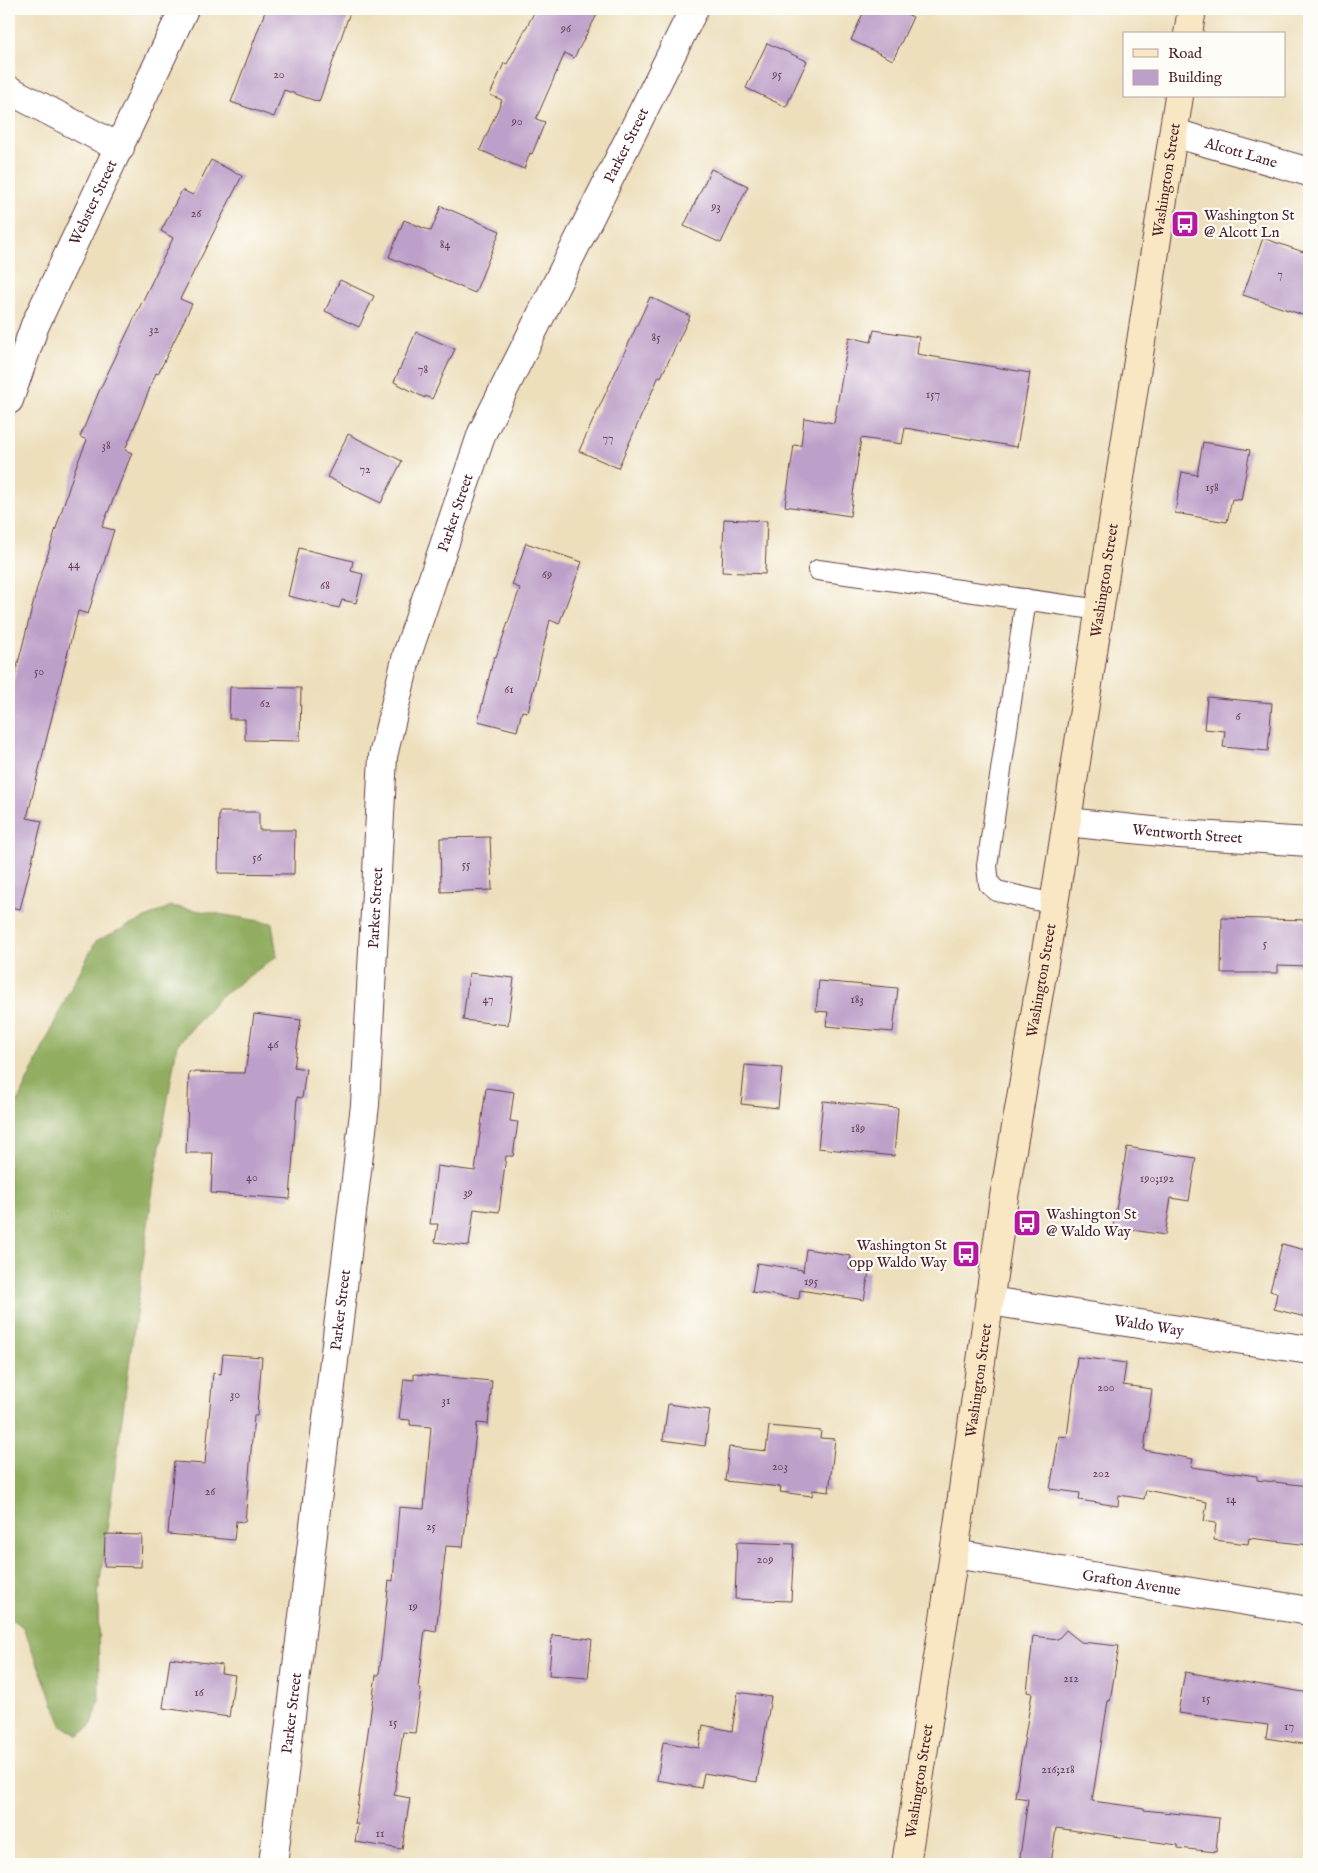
<svg xmlns="http://www.w3.org/2000/svg" width="1318" height="1873" viewBox="0 0 1318 1873" font-family="'IM FELL English',serif">
  <style>
    .forest { fill: #91ad60; stroke: #6e6646 }
    .building { fill: #bda0c9 }
    .lines { fill: none; stroke-linecap: round; stroke-linejoin: round }
    .service-casing { stroke: #623c41; stroke-width: 22 }
    .minor-casing { stroke: #623c41; stroke-width: 30 }
    .secondary-casing { stroke: #623c41; stroke-width: 30 }
    .service { stroke: #fff; stroke-width: 20 }
    .minor { stroke: #fff; stroke-width: 28 }
    .secondary { stroke: #f9e7c3; stroke-width: 28 }
    .labels { text-anchor: middle; stroke-width: 4.5; stroke-linejoin: round; paint-order: stroke }
    .number-label { font-size: 12px; fill: #673f52 }
    .street-label { font-size: 15px; fill: #4a1f2b; stroke: #fdfcf7 }
    .poi-label { font-size: 15px; fill: #4a1f2b; stroke: #fdfcf7; text-anchor: start }
  </style>
  <rect width="100%" height="100%" fill="#fdfcf7"/>
  <filter id="ink" filterUnits="userSpaceOnUse"><feTurbulence type="fractalNoise" baseFrequency=".02" numOctaves="2"/><feDisplacementMap in="SourceGraphic" scale="10" xChannelSelector="R" yChannelSelector="G"/><feConvolveMatrix kernelMatrix="1 2 1 2 8 2 1 2 1" color-interpolation-filters="sRGB"/></filter>
  <filter id="wash" filterUnits="userSpaceOnUse"><feTurbulence type="fractalNoise" baseFrequency=".0096" numOctaves="4" result="noise"/><feDisplacementMap in="SourceGraphic" scale="20" xChannelSelector="R" yChannelSelector="G"/><feGaussianBlur stdDeviation="1.12" result="paint"/><feColorMatrix in="noise" values="0 0 0 0 0 0 0 0 0 0 0 0 0 0 0 0 0 1.4 0 .05"/><feComposite in="paint" operator="in"/></filter>
  <g filter="url(#wash)">
    <rect width="100%" height="100%" fill="#eddfbc"/>
    <path class="forest" d="M 171,906 L 272,923 L 277,956 L 221,996 L 177,1045 L 153,1188 L 98,1596 L 99,1701 L 92,1724 L 79,1736 L 62,1725 L 23,1627 L 9,1618 L 9,1120 L 67,996 L 96,941 Z"/>
    <g id="blocks">
      <path class="building" d="M 266,9 L 351,9 L 319,102 L 284,90 L 274,117 L 231,102 Z
        M 536,9 L 600,9 L 574,58 L 565,53 L 536,119 L 545,122 L 532,154 L 530,153 L 524,169 L 480,150 L 502,100 L 490,95 L 504,63 L 507,64 Z
        M 865,9 L 896,9 L 913,17 L 893,60 L 851,40 Z
        M 767,43 L 807,61 L 786,107 L 746,88 Z
        M 211,160 L 242,176 L 180,299 L 192,304 L 158,374 L 156,373 L 125,450 L 132,453 L 102,527 L 114,530 L 88,614 L 78,611 L 27,818 L 42,821 L 20,909 L 9,907 L 9,699 L 37,588 L 75,469 L 87,440 L 80,437 L 100,389 L 173,238 L 161,231 L 182,190 L 193,195 Z
        M 711,169 L 748,186 L 721,243 L 684,226 Z
        M 441,206 L 500,231 L 475,293 L 389,257 L 404,220 L 431,231 Z
        M 1263,238 L 1309,254 L 1309,317 L 1243,295 Z
        M 340,280 L 374,296 L 359,327 L 325,311 Z
        M 650,297 L 690,316 L 661,377 L 659,376 L 618,468 L 579,451 Z
        M 874,330 L 919,337 L 917,354 L 1030,373 L 1017,447 L 905,428 L 902,444 L 861,438 L 850,516 L 785,506 L 794,445 L 801,446 L 804,418 L 834,423 L 849,337 L 871,342 Z
        M 416,332 L 455,349 L 432,399 L 425,396 L 425,398 L 394,382 Z
        M 348,434 L 402,461 L 381,503 L 327,477 Z
        M 1203,442 L 1250,450 L 1241,500 L 1232,499 L 1227,522 L 1175,513 L 1182,472 L 1197,475 Z
        M 724,519 L 767,521 L 765,574 L 722,572 Z
        M 526,543 L 582,562 L 559,624 L 550,620 L 528,712 L 522,711 L 517,731 L 478,721 L 494,657 L 496,657 L 520,588 L 512,585 Z
        M 299,548 L 353,561 L 351,571 L 363,574 L 356,603 L 342,600 L 339,608 L 288,596 Z
        M 230,687 L 301,688 L 300,741 L 245,740 L 245,719 L 229,719 Z
        M 1207,697 L 1272,703 L 1268,751 L 1223,747 L 1225,731 L 1204,729 Z
        M 219,812 L 259,812 L 259,830 L 295,830 L 294,874 L 218,873 Z
        M 490,837 L 492,890 L 441,892 L 440,838 Z
        M 1222,918 L 1309,920 L 1309,966 L 1278,965 L 1278,973 L 1221,973 Z
        M 469,973 L 514,978 L 508,1025 L 463,1020 Z
        M 819,981 L 898,988 L 893,1032 L 826,1026 L 828,1012 L 816,1011 Z
        M 254,1014 L 301,1020 L 294,1067 L 306,1069 L 302,1098 L 297,1097 L 290,1199 L 211,1193 L 213,1153 L 186,1153 L 189,1072 L 245,1073 Z
        M 745,1065 L 782,1068 L 778,1108 L 741,1104 Z
        M 486,1088 L 514,1092 L 510,1121 L 518,1122 L 513,1156 L 506,1156 L 499,1212 L 474,1209 L 469,1246 L 435,1242 L 438,1224 L 430,1224 L 437,1166 L 475,1171 Z
        M 823,1101 L 898,1108 L 894,1156 L 818,1148 Z
        M 1127,1147 L 1196,1158 L 1189,1201 L 1171,1198 L 1165,1235 L 1113,1227 Z
        M 1282,1244 L 1309,1251 L 1309,1318 L 1274,1309 L 1277,1293 L 1270,1291 Z
        M 806,1249 L 851,1256 L 849,1269 L 869,1272 L 864,1300 L 800,1290 L 799,1299 L 752,1292 L 757,1263 L 803,1270 L 803,1272 Z
        M 223,1354 L 262,1357 L 257,1416 L 254,1416 L 245,1522 L 236,1521 L 234,1540 L 168,1534 L 174,1462 L 205,1464 L 213,1373 L 221,1374 Z
        M 1077,1357 L 1126,1363 L 1123,1385 L 1152,1389 L 1144,1450 L 1193,1459 L 1191,1467 L 1257,1476 L 1257,1480 L 1309,1486 L 1309,1545 L 1249,1538 L 1248,1544 L 1214,1540 L 1216,1523 L 1204,1521 L 1207,1502 L 1146,1490 L 1144,1499 L 1119,1495 L 1118,1506 L 1079,1500 L 1080,1493 L 1050,1489 L 1059,1436 L 1067,1437 Z
        M 414,1374 L 492,1381 L 488,1424 L 477,1423 L 463,1547 L 446,1546 L 436,1632 L 425,1630 L 418,1688 L 421,1689 L 415,1733 L 403,1732 L 394,1795 L 410,1798 L 402,1849 L 355,1842 L 358,1824 L 355,1824 L 376,1675 L 379,1675 L 389,1580 L 393,1581 L 399,1507 L 424,1509 L 431,1427 L 410,1425 L 410,1420 L 399,1419 L 404,1379 L 414,1380 Z
        M 668,1404 L 710,1410 L 705,1446 L 663,1440 Z
        M 769,1426 L 821,1431 L 820,1438 L 835,1439 L 829,1492 L 813,1490 L 812,1496 L 780,1492 L 781,1487 L 725,1481 L 729,1447 L 766,1451 Z
        M 105,1534 L 142,1535 L 141,1567 L 104,1566 Z
        M 737,1542 L 794,1544 L 791,1601 L 735,1599 Z
        M 1066,1630 L 1081,1642 L 1119,1646 L 1110,1701 L 1108,1701 L 1092,1801 L 1144,1808 L 1144,1810 L 1219,1818 L 1216,1852 L 1178,1848 L 1178,1845 L 1056,1828 L 1051,1864 L 1019,1864 L 1028,1799 L 1015,1797 L 1032,1693 L 1027,1692 L 1033,1636 L 1058,1639 Z
        M 552,1635 L 592,1639 L 588,1678 L 549,1675 Z
        M 170,1658 L 222,1665 L 221,1673 L 235,1675 L 229,1717 L 163,1708 Z
        M 1185,1672 L 1309,1693 L 1309,1745 L 1266,1738 L 1268,1725 L 1178,1713 Z
        M 738,1692 L 771,1697 L 757,1782 L 704,1773 L 701,1788 L 657,1780 L 663,1742 L 699,1748 L 703,1725 L 732,1731 Z"/>
    </g>
  </g>
  <g filter="url(#ink)">
    <use href="#blocks" fill-opacity="0" stroke="#623c41" stroke-width="1"/>
    <g class="lines">
      <defs>
        <path id="service" d="M 818,570 L 1100,610
          M 1026,599 L 987,866 L 989,884 L 997,891 L 1054,904"/>
        <g id="minor">
          <path d="M 9,90 L 120,148"/>
          <path id="s1" d="M 1174,133 L 1309,172"/>
          <path id="s2" d="M 9,400 L 35,325 L 184,9"/>
          <path id="s3" d="M 1067,822 L 1180,834 L 1309,842"/>
          <path id="s4" d="M 990,1301 L 1309,1350"/>
          <path id="s5" d="M 954,1554 L 1309,1611"/>
          <path id="s6" d="M 273,1864 L 365,1105 L 383,756 L 407,655 L 482,433 L 694,9"/>
        </g>
        <g id="secondary">
          <path d="M 1188,34 L 1192,9"/>
          <path id="s7" d="M 906,1864 L 954,1554 L 1004,1197 L 1054,904 L 1179,96"/>
        </g>
      </defs>
      <use href="#service" class="service-casing"/>
      <use href="#minor" class="minor-casing"/>
      <use href="#secondary" class="secondary-casing"/>
      <use href="#service" class="service"/>
      <use href="#minor" class="minor"/>
      <use href="#secondary" class="secondary"/>
    </g>
  </g>
  <defs>
    <symbol id="bus-square" viewBox="-11 -11 22 22"><rect x="-9" y="-9" width="18" height="18" rx="4" fill="#b5179e" stroke="#fdfcf7"/><path d="M-5-6H5V4H4V6H2V4H-2V6H-4V4H-5ZM-3.5-4V0h7V-4ZM-3.5 1.2v1.5H-2V1.2ZM2 1.2v1.5H3.5V1.2Z" fill="#fff"/></symbol>
  </defs>
  <g fill-rule="evenodd">
    <use href="#bus-square" x="1169" y="208" width="32" height="32"/>
    <use href="#bus-square" x="1011" y="1207" width="32" height="32"/>
    <use href="#bus-square" x="950" y="1238" width="32" height="32"/>
  </g>
  <g class="labels">
    <g class="number-label">
      <text x="566" y="32">96</text>
      <text x="279" y="78">20</text>
      <text x="777" y="78">95</text>
      <text x="517" y="125">90</text>
      <text x="716" y="210">93</text>
      <text x="196" y="217">26</text>
      <text x="445" y="248">84</text>
      <text x="1280" y="278">7</text>
      <text x="154" y="333">32</text>
      <text x="656" y="341">85</text>
      <text x="423" y="373">78</text>
      <text x="933" y="398">157</text>
      <text x="608" y="442">77</text>
      <text x="106" y="449">38</text>
      <text x="365" y="473">72</text>
      <text x="1212" y="491">158</text>
      <text x="74" y="568">44</text>
      <text x="547" y="578">69</text>
      <text x="325" y="589">68</text>
      <text x="39" y="675">50</text>
      <text x="509" y="693">61</text>
      <text x="265" y="707">62</text>
      <text x="1238" y="720">6</text>
      <text x="257" y="861">56</text>
      <text x="466" y="868">55</text>
      <text x="1265" y="947">5</text>
      <text x="488" y="1003">47</text>
      <text x="857" y="1003">183</text>
      <text x="273" y="1048">46</text>
      <text x="858" y="1132">189</text>
      <text x="252" y="1181">40</text>
      <text x="1157" y="1182">190;192</text>
      <text x="468" y="1196">39</text>
      <text x="811" y="1285">195</text>
      <text x="1106" y="1391">200</text>
      <text x="235" y="1398">30</text>
      <text x="446" y="1404">31</text>
      <text x="780" y="1470">203</text>
      <text x="1101" y="1477">202</text>
      <text x="210" y="1495">26</text>
      <text x="1231" y="1503">14</text>
      <text x="431" y="1530">25</text>
      <text x="765" y="1563">209</text>
      <text x="413" y="1610">19</text>
      <text x="1071" y="1682">212</text>
      <text x="199" y="1696">16</text>
      <text x="1206" y="1702">15</text>
      <text x="393" y="1726">15</text>
      <text x="1289" y="1730">17</text>
      <text x="1058" y="1773">216;218</text>
      <text x="380" y="1837">11</text>
    </g>
    <g class="street-label">
      <text dy="5" stroke="none"><textPath href="#s6" startOffset="1774">Parker Street</textPath></text>
      <text dy="5" stroke="none"><textPath href="#s1" startOffset="70">Alcott Lane</textPath></text>
      <text dy="5" stroke="none"><textPath href="#s7" startOffset="1704">Washington Street</textPath></text>
      <text dy="5" stroke="none"><textPath href="#s2" startOffset="215">Webster Street</textPath></text>
      <text dy="5" stroke="none"><textPath href="#s6" startOffset="1368">Parker Street</textPath></text>
      <text dy="5" stroke="none"><textPath href="#s7" startOffset="1299">Washington Street</textPath></text>
      <text dy="5" stroke="none"><textPath href="#s3" startOffset="121">Wentworth Street</textPath></text>
      <text dy="5" stroke="none"><textPath href="#s6" startOffset="962">Parker Street</textPath></text>
      <text dy="5" stroke="none"><textPath href="#s7" startOffset="894">Washington Street</textPath></text>
      <text dy="5" stroke="none"><textPath href="#s6" startOffset="558">Parker Street</textPath></text>
      <text dy="5" stroke="none"><textPath href="#s4" startOffset="161">Waldo Way</textPath></text>
      <text dy="5" stroke="none"><textPath href="#s7" startOffset="489">Washington Street</textPath></text>
      <text dy="5" stroke="none"><textPath href="#s5" startOffset="180">Grafton Avenue</textPath></text>
      <text dy="5" stroke="none"><textPath href="#s6" startOffset="152">Parker Street</textPath></text>
      <text dy="5" stroke="none"><textPath href="#s7" startOffset="84">Washington Street</textPath></text>
    </g>
    <g class="poi-label">
      <text x="1204" y="220">Washington St<tspan x="1204" dy="17">@ Alcott Ln</tspan></text>
      <text x="1046" y="1219">Washington St<tspan x="1046" dy="17">@ Waldo Way</tspan></text>
      <text x="947" y="1250" text-anchor="end">Washington St<tspan x="947" dy="17">opp Waldo Way</tspan></text>
    </g>
  </g>
  <rect width="1318" height="1873" fill="none" stroke="#fdfcf7" stroke-width="30"/>
  <rect x="1123" y="32" width="162" height="65" fill="#fdfcf7" stroke="#b5a4a5"/>
  <rect x="1133" y="49" width="25" height="8" fill="#f9e7c3" stroke="#b5a4a5"/>
  <text x="1168" y="58" font-size="15" fill="#4a1f2b">Road</text>
  <rect x="1133" y="70" width="25" height="15" fill="#bda0c9" stroke="#b5a4a5"/>
  <text x="1168" y="82" font-size="15" fill="#4a1f2b">Building</text>
</svg>
